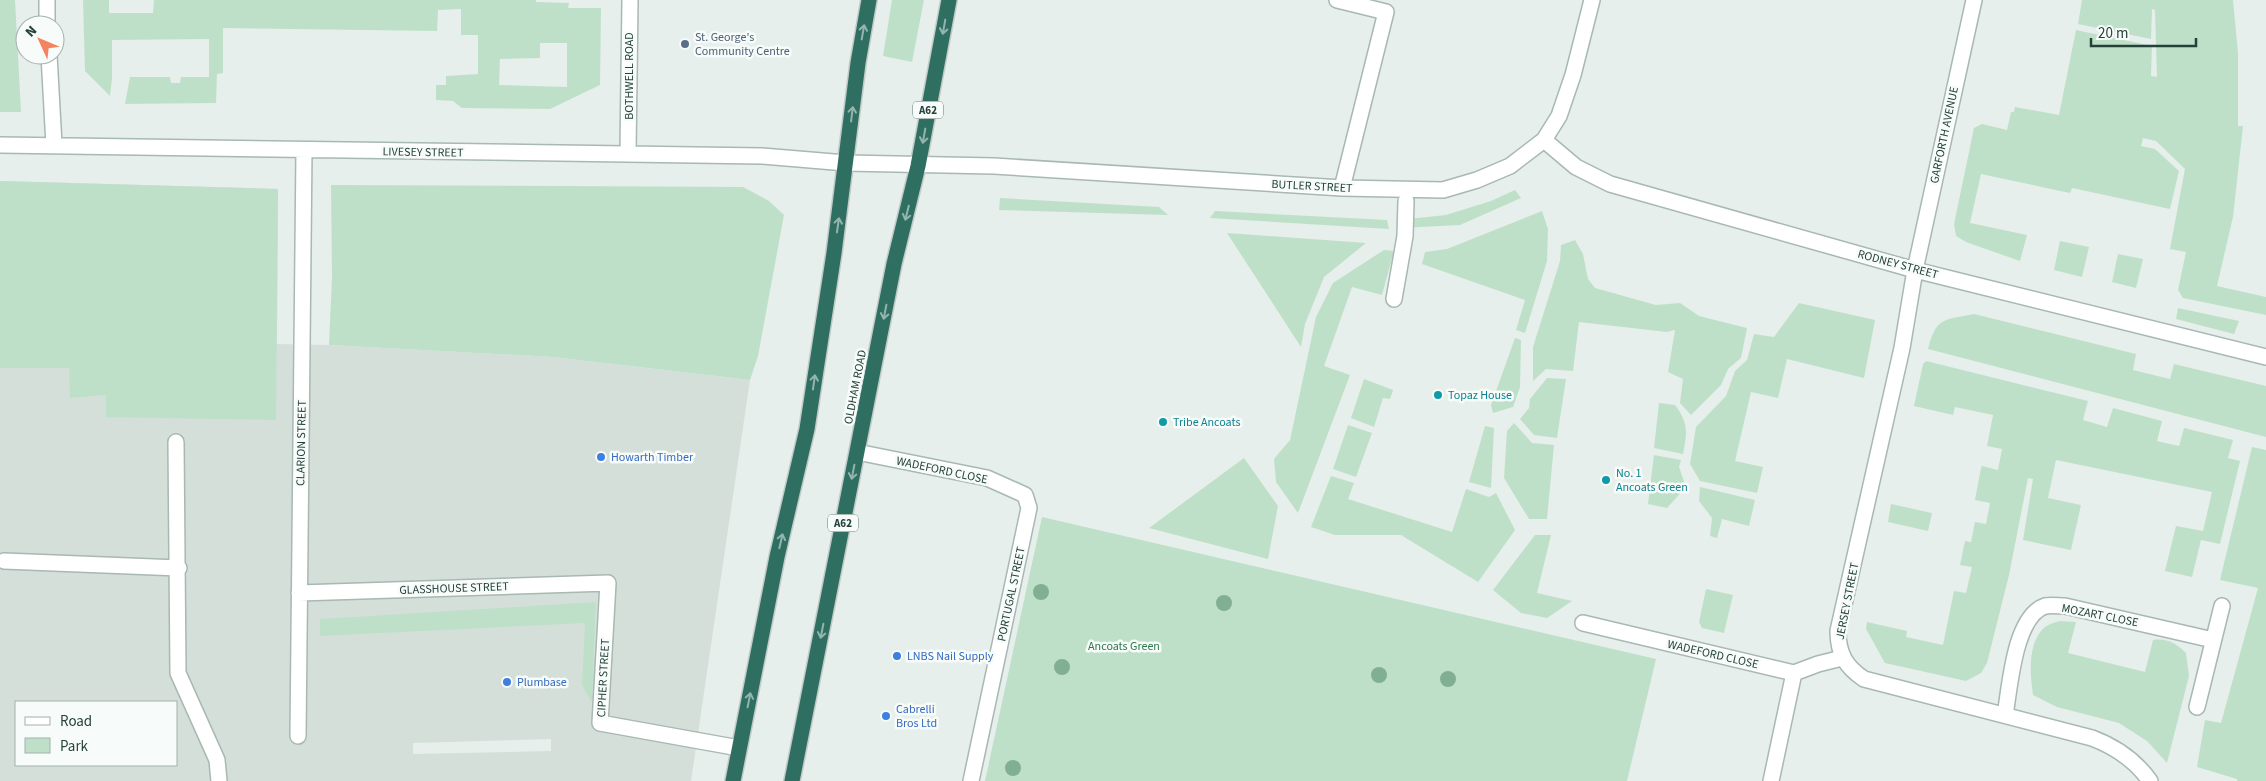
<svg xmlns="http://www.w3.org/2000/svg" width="2266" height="781" viewBox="0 0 2266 781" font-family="'Source Sans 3',sans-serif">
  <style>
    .built { fill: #d4dfda; fill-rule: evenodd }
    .green { fill: #bfe0c8; fill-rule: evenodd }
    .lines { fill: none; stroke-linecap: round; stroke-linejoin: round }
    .minor-casing { stroke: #a8b8b2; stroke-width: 18 }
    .highway-casing { stroke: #c2cac8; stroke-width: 18 }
    .minor { stroke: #fff; stroke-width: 15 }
    .highway { stroke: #2f6f62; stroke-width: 15 }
    .tree { fill: #80af93 }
    .oneway { stroke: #93b5ae }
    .service-dot { fill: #5c6f8a; stroke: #f7fbf9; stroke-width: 2 }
    .culture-dot { fill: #0f9aa8; stroke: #f7fbf9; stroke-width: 2 }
    .shop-dot { fill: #3f7fe0; stroke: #f7fbf9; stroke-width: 2 }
    .labels { text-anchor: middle; stroke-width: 5; stroke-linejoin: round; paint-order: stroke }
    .shield { fill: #f7fbf9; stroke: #637a73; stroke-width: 1 }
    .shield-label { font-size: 11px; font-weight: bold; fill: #24423a }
    .service-label { font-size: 12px; fill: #4e5e75; stroke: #f7fbf9; text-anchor: start }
    .street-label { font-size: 12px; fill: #24423a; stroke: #f7fbf9 }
    .culture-label { font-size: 12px; fill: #0d838f; stroke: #f7fbf9; text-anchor: start }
    .shop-label { font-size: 12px; fill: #366cbe; stroke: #f7fbf9; text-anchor: start }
    .park-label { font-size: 12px; fill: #2d7a4b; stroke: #f7fbf9 }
  </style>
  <rect width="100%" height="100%" fill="#e6efeb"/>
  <path class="built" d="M 0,181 L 278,189 L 277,344 L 329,345 L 553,357 L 750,380 L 691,781 L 0,781 ZM 16,702 L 176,702 L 176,765 L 16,765 ZM 551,739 L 551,751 L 413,754 L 413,743 Z"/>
  <path class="green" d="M 0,0 L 15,0 L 21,112 L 0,112 Z
    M 83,0 L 109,0 L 109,13 L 153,13 L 154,0 L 536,0 L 536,2 L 569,3 L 568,8 L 601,8 L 600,85 L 550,109 L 462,108 L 453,101 L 436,100 L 436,85 L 446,85 L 446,76 L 478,74 L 478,35 L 461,35 L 461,9 L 438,10 L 437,31 L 223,28 L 223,73 L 217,74 L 216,103 L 125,104 L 130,77 L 170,77 L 171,83 L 180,83 L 181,77 L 209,77 L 209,39 L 112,40 L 112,78 L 110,96 L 85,71 ZM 540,43 L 567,43 L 567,87 L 499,85 L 500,59 L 540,58 Z
    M 892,0 L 924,0 L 912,62 L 883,56 Z
    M 2082,0 L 2233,0 L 2238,53 L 2238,126 L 2243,126 L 2233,217 L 2217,286 L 2266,297 L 2266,315 L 2183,298 L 2178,290 L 2186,252 L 2170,249 L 2185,169 L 2156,141 L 2143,138 L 2141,146 L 2155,149 L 2179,171 L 2170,209 L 2072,188 L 2070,193 L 1981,174 L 1970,223 L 2027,235 L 2020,261 L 1966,242 L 1956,236 L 1954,224 L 1974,128 L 1982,124 L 2007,130 L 2011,112 L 2014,112 L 2015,107 L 2059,115 L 2076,30 L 2152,46 L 2151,76 L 2157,77 L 2155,10 L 2152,9 L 2151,39 L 2078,24 Z
    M 0,181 L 278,189 L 276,420 L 106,417 L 106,395 L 70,398 L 69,368 L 0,368 Z
    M 331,185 L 743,187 L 769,201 L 784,215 L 758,356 L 750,380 L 553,357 L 329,345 L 332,277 Z
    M 1515,190 L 1521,198 L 1460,225 L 1400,228 L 1399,220 L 1446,215 L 1491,201 Z
    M 1000,198 L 1159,207 L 1168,215 L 999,210 Z
    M 1215,211 L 1387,220 L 1389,229 L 1210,218 Z
    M 1542,211 L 1548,229 L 1547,261 L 1525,333 L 1516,330 L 1525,300 L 1422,264 L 1425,252 L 1447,249 Z
    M 1227,233 L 1366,243 L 1324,277 L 1305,324 L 1301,347 Z
    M 1575,240 L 1583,254 L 1588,279 L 1595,288 L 1656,305 L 1680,303 L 1699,316 L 1747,328 L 1741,358 L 1728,369 L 1721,385 L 1691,415 L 1680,403 L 1683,379 L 1668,372 L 1675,330 L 1667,332 L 1579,322 L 1573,371 L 1546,369 L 1533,381 L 1533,347 L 1560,261 L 1561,245 Z
    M 2060,241 L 2089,247 L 2082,277 L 2054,270 Z
    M 1384,250 L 1394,251 L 1382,295 L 1352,287 L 1324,366 L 1350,375 L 1298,513 L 1276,482 L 1274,459 L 1290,440 L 1316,317 L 1333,283 Z
    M 2118,254 L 2143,259 L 2136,288 L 2112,282 Z
    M 1799,303 L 1875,320 L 1864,378 L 1787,359 L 1778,398 L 1751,392 L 1735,461 L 1763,467 L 1757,493 L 1700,481 L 1690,464 L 1696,427 L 1726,396 L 1735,371 L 1747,360 L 1754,334 L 1774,337 Z
    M 2178,308 L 2239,321 L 2234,334 L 2176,319 Z
    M 1974,314 L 2136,354 L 2133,370 L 2170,379 L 2174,364 L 2266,386 L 2266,437 L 1928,349 C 1936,317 1944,320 1974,314 Z
    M 1515,338 L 1521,340 L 1520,387 L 1513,407 L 1493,413 L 1491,405 Z
    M 1926,361 L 2088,401 L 2083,420 L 2107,427 L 2113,408 L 2162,421 L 2157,441 L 2179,446 L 2184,428 L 2233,440 L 2228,458 L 2240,461 L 2220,544 L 2201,540 L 2192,577 L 2165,571 L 2176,526 L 2203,531 L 2212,492 L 2056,460 L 2048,498 L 2081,505 L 2071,550 L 2023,540 L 2033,479 L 2028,478 L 2009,575 L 1987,663 L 1981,673 L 1966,681 L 1885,663 L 1866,629 L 1867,622 L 1907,631 L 1906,637 L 1943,645 L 1954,591 L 1966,593 L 1972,567 L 1960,565 L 1965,541 L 1971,542 L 1975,522 L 1986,524 L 1990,503 L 1975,500 L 1981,468 L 1982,466 L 1998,470 L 2002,449 L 1987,446 L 1993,415 L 1955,407 L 1953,415 L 1914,406 L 1923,364 Z
    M 1547,378 L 1566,379 L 1557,438 L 1534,435 L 1520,419 L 1529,408 L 1530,399 Z
    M 1364,379 L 1393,390 L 1390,399 L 1383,398 L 1374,427 L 1351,418 Z
    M 1659,403 L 1675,405 C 1689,424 1687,432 1683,454 L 1654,448 Z
    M 1514,423 L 1532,443 L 1554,445 L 1547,519 L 1529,519 L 1504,478 L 1507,431 Z
    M 1348,425 L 1372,433 L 1356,477 L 1333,469 Z
    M 1485,426 L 1494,428 L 1491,488 L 1469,482 Z
    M 2252,447 L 2266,450 L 2266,781 L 2237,781 L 2237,779 L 2197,767 L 2205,720 L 2221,723 L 2258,588 L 2220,580 Z
    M 1654,455 L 1681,460 L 1679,467 L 1686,487 L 1667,508 L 1648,504 Z
    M 1244,458 L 1278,506 L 1268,559 L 1149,528 Z
    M 1331,476 L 1354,483 L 1348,499 L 1452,532 L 1466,489 L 1489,497 L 1496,493 L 1515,530 L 1478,582 L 1401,535 L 1335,535 L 1311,527 Z
    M 1700,487 L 1755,500 L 1749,526 L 1722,519 L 1717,538 L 1710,536 L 1712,518 L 1699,501 Z
    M 1891,504 L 1932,513 L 1928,531 L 1888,522 Z
    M 1042,517 L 1656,659 L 1627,781 L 985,781 Z
    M 1535,535 L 1551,535 L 1537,593 L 1572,601 L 1547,618 L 1521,613 L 1493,590 Z
    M 1706,589 L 1733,595 L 1724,633 L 1702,628 L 1699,622 Z
    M 596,602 L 592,703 L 582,685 L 585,623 L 320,636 L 320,619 Z
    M 2060,621 L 2076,622 L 2068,653 L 2145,672 L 2153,640 C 2167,638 2176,643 2186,653 L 2189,676 L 2167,763 L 2147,741 L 2119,723 L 2057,707 L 2033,695 C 2030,674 2027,643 2045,627 C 2049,624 2055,622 2060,621 Z"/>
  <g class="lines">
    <defs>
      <path id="minor" d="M 47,0 L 47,25
        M 1337,0 L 1386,12 L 1342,188
        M 1974,0 L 1915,270 L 1902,348 L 1838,631 C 1838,654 1846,667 1864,679 L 2092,738 C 2116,747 2135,760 2150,781
        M 49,55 L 54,145
        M 1544,140 L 1576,167 L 1610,184 L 1915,270 L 2266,357
        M 0,145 L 762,156 L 846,163 L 994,166 L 1342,188 L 1443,190 L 1477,180 L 1510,166 L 1544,140 L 1559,116 L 1573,75 L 1592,0
        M 628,153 L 630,0
        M 1394,299 L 1405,236 L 1406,201
        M 176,442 L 178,673 L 217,760 L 219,781
        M 857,452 L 987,478 L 1025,495 L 1029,508 L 971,781
        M 4,561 L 179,568
        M 299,593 L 608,583 L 600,723 L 739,748
        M 1583,623 L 1794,673 L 1818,664 L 1842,658
        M 2197,707 L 2222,606
        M 2005,715 C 2010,687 2014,617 2045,606 C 2051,605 2059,606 2065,606 L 2213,640
        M 298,736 L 304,150
        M 1771,781 L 1794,673"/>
      <path id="highway" d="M 733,781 L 777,557 L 807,429 L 834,253 L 858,63 L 869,0
        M 792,781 L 894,264 L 918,166 L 949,0"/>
    </defs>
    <use href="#minor" class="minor-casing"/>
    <use href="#highway" class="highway-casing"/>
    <use href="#minor" class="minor"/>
    <use href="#highway" class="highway"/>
  </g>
  <g class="tree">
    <circle cx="1041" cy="592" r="8"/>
    <circle cx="1224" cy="603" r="8"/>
    <circle cx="1062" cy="667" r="8"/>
    <circle cx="1379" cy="675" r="8"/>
    <circle cx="1448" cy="679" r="8"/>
    <circle cx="1013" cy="768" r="8"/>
  </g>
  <defs><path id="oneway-shaft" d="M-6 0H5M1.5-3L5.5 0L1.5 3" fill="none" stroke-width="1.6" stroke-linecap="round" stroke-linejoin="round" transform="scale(1.25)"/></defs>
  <g class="oneway">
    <use href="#oneway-shaft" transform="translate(944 27) rotate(100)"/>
    <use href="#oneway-shaft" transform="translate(863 32) rotate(-80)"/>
    <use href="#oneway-shaft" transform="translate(852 114) rotate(-83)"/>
    <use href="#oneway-shaft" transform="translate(924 136) rotate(100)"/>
    <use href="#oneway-shaft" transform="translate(907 213) rotate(104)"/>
    <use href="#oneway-shaft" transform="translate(838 225) rotate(-82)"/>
    <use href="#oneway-shaft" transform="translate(885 312) rotate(101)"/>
    <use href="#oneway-shaft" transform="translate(814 382) rotate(-82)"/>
    <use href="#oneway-shaft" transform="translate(853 472) rotate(101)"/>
    <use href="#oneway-shaft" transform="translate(781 541) rotate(-77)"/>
    <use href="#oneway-shaft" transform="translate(822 631) rotate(101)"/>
    <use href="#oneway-shaft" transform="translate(749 700) rotate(-79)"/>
  </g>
  <circle class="service-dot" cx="685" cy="44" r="5"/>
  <g class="culture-dot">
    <circle cx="1438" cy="395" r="5"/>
    <circle cx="1163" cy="422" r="5"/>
    <circle cx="1606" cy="480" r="5"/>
  </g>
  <g class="shop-dot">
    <circle cx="601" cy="457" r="5"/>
    <circle cx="897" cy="656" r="5"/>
    <circle cx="507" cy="682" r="5"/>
    <circle cx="886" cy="716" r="5"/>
  </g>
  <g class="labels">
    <g class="shield">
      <rect x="913" y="101.5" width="30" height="17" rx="4"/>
      <rect x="828" y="514.5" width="30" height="17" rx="4"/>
    </g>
    <g class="shield-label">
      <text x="928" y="114">A62</text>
      <text x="843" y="527">A62</text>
    </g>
    <g class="service-label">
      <text x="695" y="41">St. George's<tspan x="695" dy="14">Community Centre</tspan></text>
    </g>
    <g class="street-label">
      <text transform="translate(629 76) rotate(-90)" y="4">BOTHWELL ROAD</text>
      <text transform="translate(1944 135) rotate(-78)" y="4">GARFORTH AVENUE</text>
      <text transform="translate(423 152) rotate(1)" y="4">LIVESEY STREET</text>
      <text transform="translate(1312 186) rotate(3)" y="4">BUTLER STREET</text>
      <text transform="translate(1898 264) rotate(15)" y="4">RODNEY STREET</text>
      <text transform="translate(855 387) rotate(-79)" y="4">OLDHAM ROAD</text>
      <text transform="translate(301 443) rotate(-89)" y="4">CLARION STREET</text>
      <text transform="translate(942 470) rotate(12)" y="4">WADEFORD CLOSE</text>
      <text transform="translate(454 588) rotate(-2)" y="4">GLASSHOUSE STREET</text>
      <text transform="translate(1011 594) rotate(-78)" y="4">PORTUGAL STREET</text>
      <text transform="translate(1847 601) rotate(-79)" y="4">JERSEY STREET</text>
      <text transform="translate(2100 615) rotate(11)" y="4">MOZART CLOSE</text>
      <text transform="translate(1713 654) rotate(13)" y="4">WADEFORD CLOSE</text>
      <text transform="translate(603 678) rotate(-87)" y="4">CIPHER STREET</text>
    </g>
    <g class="culture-label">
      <text x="1448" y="399">Topaz House</text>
      <text x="1173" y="426">Tribe Ancoats</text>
      <text x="1616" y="477">No. 1<tspan x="1616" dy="14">Ancoats Green</tspan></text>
    </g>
    <g class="shop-label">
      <text x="611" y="461">Howarth Timber</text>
      <text x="907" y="660">LNBS Nail Supply</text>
      <text x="517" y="686">Plumbase</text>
      <text x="896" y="713">Cabrelli<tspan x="896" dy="14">Bros Ltd</tspan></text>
    </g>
    <g class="park-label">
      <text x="1124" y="650">Ancoats Green</text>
    </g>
  </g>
  <rect x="15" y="701" width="162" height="65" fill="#f7fbf9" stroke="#a3b1ad"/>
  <rect x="25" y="717" width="25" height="8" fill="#ffffff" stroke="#a3b1ad"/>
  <text x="60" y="726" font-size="15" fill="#24423a">Road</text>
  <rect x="25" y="738" width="25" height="15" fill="#bfe0c8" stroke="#a3b1ad"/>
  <text x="60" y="751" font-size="15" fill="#24423a">Park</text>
  <g transform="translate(40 40) rotate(314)"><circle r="24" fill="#f7fbf9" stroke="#a3b1ad"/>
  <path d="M0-4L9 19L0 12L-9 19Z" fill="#f4845f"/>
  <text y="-8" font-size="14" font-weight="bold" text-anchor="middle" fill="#24423a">N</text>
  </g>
  <path d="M2091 38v8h105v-8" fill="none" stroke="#24423a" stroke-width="2.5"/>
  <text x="2098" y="38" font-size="15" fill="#24423a" stroke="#f7fbf9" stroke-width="4" paint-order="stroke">20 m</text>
</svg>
